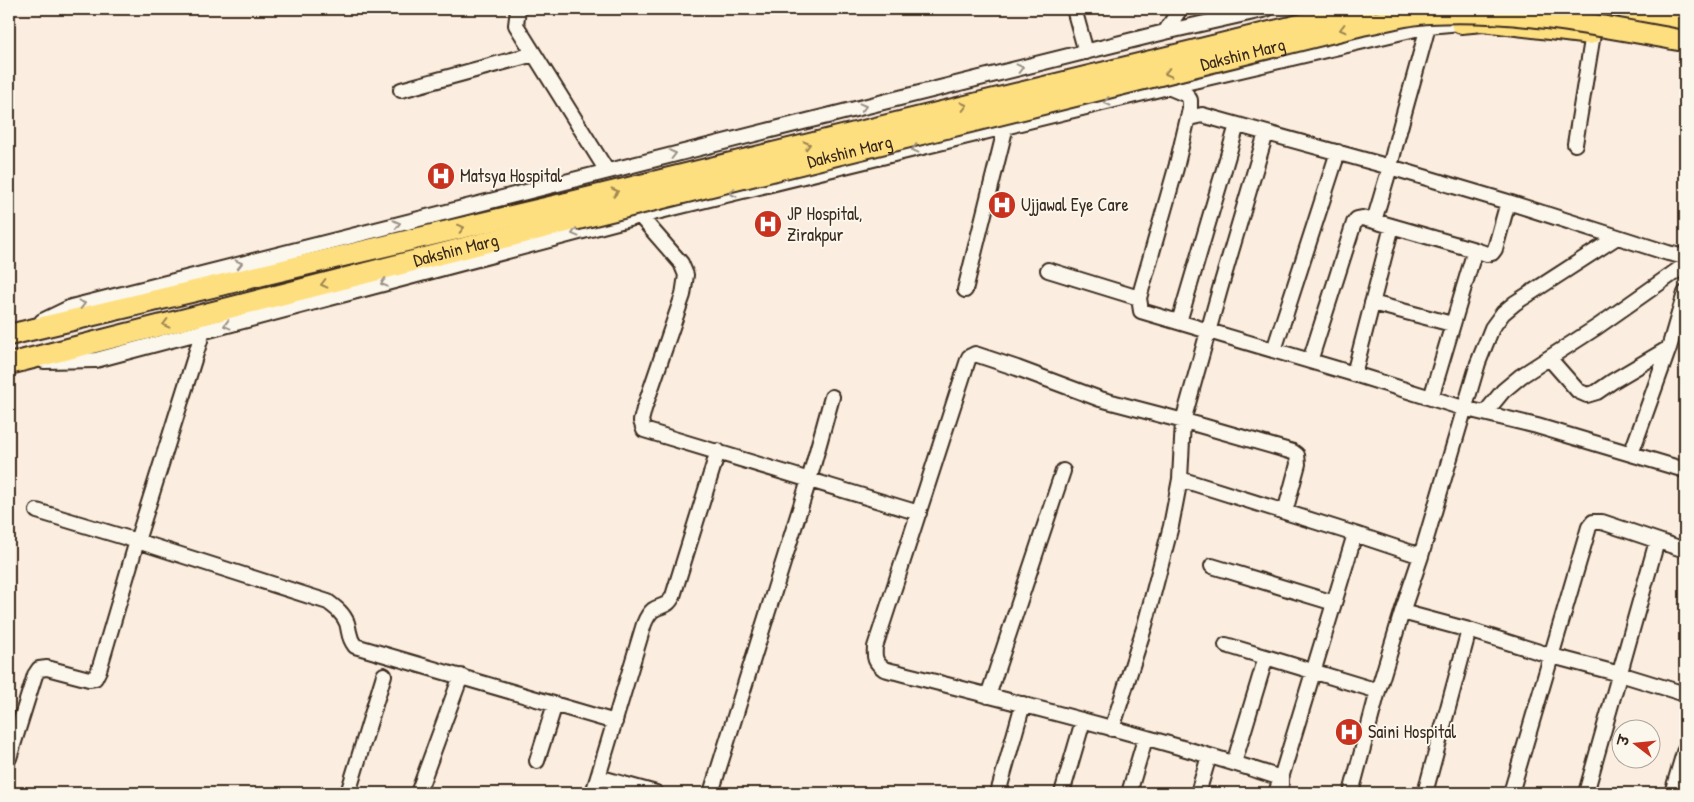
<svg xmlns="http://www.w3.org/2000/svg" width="1694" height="802" viewBox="0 0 1694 802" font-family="'Patrick Hand','Playpen Sans Deva',sans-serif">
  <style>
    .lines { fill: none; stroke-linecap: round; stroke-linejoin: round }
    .minor-casing { stroke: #3b2a1e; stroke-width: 18 }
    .highway-casing { stroke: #3b2a1e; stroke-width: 24 }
    .minor { stroke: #fbf7ec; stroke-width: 14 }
    .highway { stroke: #fedf80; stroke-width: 20 }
    .highway-bridge-casing { stroke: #3b2a1e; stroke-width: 24; stroke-linecap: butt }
    .highway-bridge { stroke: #fedf80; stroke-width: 20 }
    .oneway { stroke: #9c844f }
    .oneway2 { stroke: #9b9085 }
    .labels { text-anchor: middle; stroke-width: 4; stroke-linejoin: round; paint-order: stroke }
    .street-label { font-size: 18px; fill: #3b2a1e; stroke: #fbf7ec }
    .poi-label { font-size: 18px; fill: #3b2a1e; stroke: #fbf7ec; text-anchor: start }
  </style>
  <rect width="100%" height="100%" fill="#fbeddf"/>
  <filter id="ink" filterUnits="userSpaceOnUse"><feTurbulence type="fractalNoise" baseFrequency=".02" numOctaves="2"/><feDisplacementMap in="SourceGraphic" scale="10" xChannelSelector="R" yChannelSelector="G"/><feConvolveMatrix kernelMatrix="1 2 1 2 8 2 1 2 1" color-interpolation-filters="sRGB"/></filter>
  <g filter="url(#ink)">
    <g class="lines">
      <defs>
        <path id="minor" d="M 518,9 L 516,25 L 607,171
          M 1074,9 L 1086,52
          M 1428,26 C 1416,73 1401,120 1390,167 L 1508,202 L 1668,253 L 1685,257
          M 1165,32 L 1180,9
          M 1168,87 L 1187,95 L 1190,100 L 1190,109 L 1176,168 L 1139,298 L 1141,311 L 1354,374 L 1463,408 L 1537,426 L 1685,470
          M 401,90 L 534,54
          M 1189,118 L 1202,115 L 1390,167 L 1374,221
          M 1575,144 L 1593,34
          M 640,216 L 681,263 L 686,275 L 683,295 L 644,409 L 641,421 L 644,430 L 919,513
          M 1048,270 L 1139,298
          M 965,290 L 1006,126
          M 1372,303 L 1452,324
          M 42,321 L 71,307 L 775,129 L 1165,32 L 1267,9
          M 1179,322 L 1237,125
          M 1274,350 L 1338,152
          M 1549,358 L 1578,391 L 1587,395 L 1597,392 L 1613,381 L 1669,348
          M 44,361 L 96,360 L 640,216 L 1168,87 L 1428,26 L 1461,23
          M 1310,361 L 1354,223 L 1357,219 L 1362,218 L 1374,221 L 1475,250
          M 1354,374 L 1392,226
          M 1431,398 L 1475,250 L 1487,254 L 1492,253 L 1495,249 L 1508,202
          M 1485,413 L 1503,391 L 1521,376 L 1597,327 L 1685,265
          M 1631,454 L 1669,348 L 1685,293
          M 1180,479 L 1355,534
          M 37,511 L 137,541 L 328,602 C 336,608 343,613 347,623 C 350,633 348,637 355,646 L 615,722
          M 1212,566 L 1334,603
          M 1402,612 L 1469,630 L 1552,656 L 1620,674 L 1685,694
          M 1226,645 L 1378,691
          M 988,696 L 1063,471
          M 1112,729 L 1145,625 L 1171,526 L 1180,479 L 1183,421 L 1220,289 L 1266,133
          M 9,758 L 35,675 L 39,669 L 47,668 L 89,679 L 95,678 L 99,670 L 137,541 L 203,331
          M 537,761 L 555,704
          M 1234,763 L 1266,657
          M 1281,785 L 1281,778 L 1355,534 L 1421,556
          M 348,793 L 384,675
          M 418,793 L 461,676
          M 593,793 L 598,777
          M 656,793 L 598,777 L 644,624 C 646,619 648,614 653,610 C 662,604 667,608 673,596 L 718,451
          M 711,793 L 809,480 L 832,397
          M 998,793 L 1023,704
          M 1062,793 L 1083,721
          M 1129,793 L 1145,739
          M 1198,793 L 1209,756
          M 1276,793 L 1281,778 C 1151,736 1017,703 884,669 C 875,662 874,658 875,647 L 967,363 L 969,357 L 975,354 L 1017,368 L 1100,399 L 1199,425 L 1293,452 L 1297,455 L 1298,464 L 1285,512
          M 1351,793 L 1378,691 L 1402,612 L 1421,556 L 1478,363 L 1492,328 L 1503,313 L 1515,303 L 1617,237
          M 1425,793 L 1469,630
          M 1511,793 L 1589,527 L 1593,522 L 1602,522 L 1685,550
          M 1586,793 L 1657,541
          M 1672,793 L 1685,749"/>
        <g id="highway">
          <path d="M 1460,9 L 1461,23 L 1483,21 L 1590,34"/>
          <path d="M 1626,9 L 1685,20"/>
          <path d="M 9,335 L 567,203"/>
          <path id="s1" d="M 9,364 L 574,220"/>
        </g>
      </defs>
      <use href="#minor" class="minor-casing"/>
      <use href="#highway" class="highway-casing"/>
      <use href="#minor" class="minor"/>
      <use href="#highway" class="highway"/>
      <defs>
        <g id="highway-bridge">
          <path d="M 567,203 L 1365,9"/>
          <path id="s2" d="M 574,220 L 1362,25 C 1384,21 1407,14 1429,13 C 1516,8 1601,26 1685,41"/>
        </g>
      </defs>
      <use href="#highway-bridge" class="highway-bridge-casing"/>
      <use href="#highway-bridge" class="highway-bridge"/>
    </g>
    <defs><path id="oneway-chevron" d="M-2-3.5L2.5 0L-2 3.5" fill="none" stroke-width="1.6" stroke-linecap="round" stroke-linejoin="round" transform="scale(1.25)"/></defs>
    <g class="oneway">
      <use href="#oneway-chevron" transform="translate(1343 29) rotate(166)"/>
      <use href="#oneway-chevron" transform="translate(1168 73) rotate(166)"/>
      <use href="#oneway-chevron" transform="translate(964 106) rotate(-14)"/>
      <use href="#oneway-chevron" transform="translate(807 145) rotate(-14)"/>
      <use href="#oneway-chevron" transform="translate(615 192) rotate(-14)"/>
      <use href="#oneway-chevron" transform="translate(461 228) rotate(-13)"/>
      <use href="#oneway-chevron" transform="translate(324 284) rotate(166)"/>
      <use href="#oneway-chevron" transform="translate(166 324) rotate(166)"/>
    </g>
    <g class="oneway2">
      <use href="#oneway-chevron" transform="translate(1020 68) rotate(-14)"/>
      <use href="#oneway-chevron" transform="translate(1107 102) rotate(166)"/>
      <use href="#oneway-chevron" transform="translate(863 107) rotate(-14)"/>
      <use href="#oneway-chevron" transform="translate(915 149) rotate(166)"/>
      <use href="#oneway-chevron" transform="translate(673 154) rotate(-14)"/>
      <use href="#oneway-chevron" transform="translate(733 193) rotate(166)"/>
      <use href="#oneway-chevron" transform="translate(397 224) rotate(-14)"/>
      <use href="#oneway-chevron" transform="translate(575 233) rotate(165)"/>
      <use href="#oneway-chevron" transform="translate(239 264) rotate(-14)"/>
      <use href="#oneway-chevron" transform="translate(384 283) rotate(165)"/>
      <use href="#oneway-chevron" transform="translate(82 304) rotate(-14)"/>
      <use href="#oneway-chevron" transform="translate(227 325) rotate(165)"/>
    </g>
  </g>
  <defs>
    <symbol id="hospital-disc" viewBox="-11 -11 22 22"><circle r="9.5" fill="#c8321e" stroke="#fbf7ec"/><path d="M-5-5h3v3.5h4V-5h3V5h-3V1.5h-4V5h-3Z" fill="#fff"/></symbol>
  </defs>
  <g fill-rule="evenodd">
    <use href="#hospital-disc" x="425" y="160" width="32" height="32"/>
    <use href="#hospital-disc" x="986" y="189" width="32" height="32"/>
    <use href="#hospital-disc" x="752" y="208" width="32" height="32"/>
    <use href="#hospital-disc" x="1333" y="716" width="32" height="32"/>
  </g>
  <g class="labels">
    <g class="street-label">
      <text dy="6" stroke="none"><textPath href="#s2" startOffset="689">Dakshin Marg</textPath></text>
      <text dy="6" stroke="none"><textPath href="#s2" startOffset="284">Dakshin Marg</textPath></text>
      <text dy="6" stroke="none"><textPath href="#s1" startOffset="461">Dakshin Marg</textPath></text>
    </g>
    <g class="poi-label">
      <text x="460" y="182">Matsya Hospital</text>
      <text x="1021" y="211">Ujjawal Eye Care</text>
      <text x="787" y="220">JP Hospital,<tspan x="787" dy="21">Zirakpur</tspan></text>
      <text x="1368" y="738">Saini Hospital</text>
    </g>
  </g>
  <rect width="1694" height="802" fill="none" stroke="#fbf7ec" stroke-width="30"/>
  <rect x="15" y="15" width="1664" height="772" fill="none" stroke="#3b2a1e" stroke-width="2" filter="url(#ink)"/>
  <g transform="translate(1636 744) rotate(286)"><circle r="24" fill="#fbf7ec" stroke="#aea59a"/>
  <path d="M0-4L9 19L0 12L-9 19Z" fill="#c8321e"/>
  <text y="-8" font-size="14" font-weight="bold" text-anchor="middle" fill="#3b2a1e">उ</text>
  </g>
</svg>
